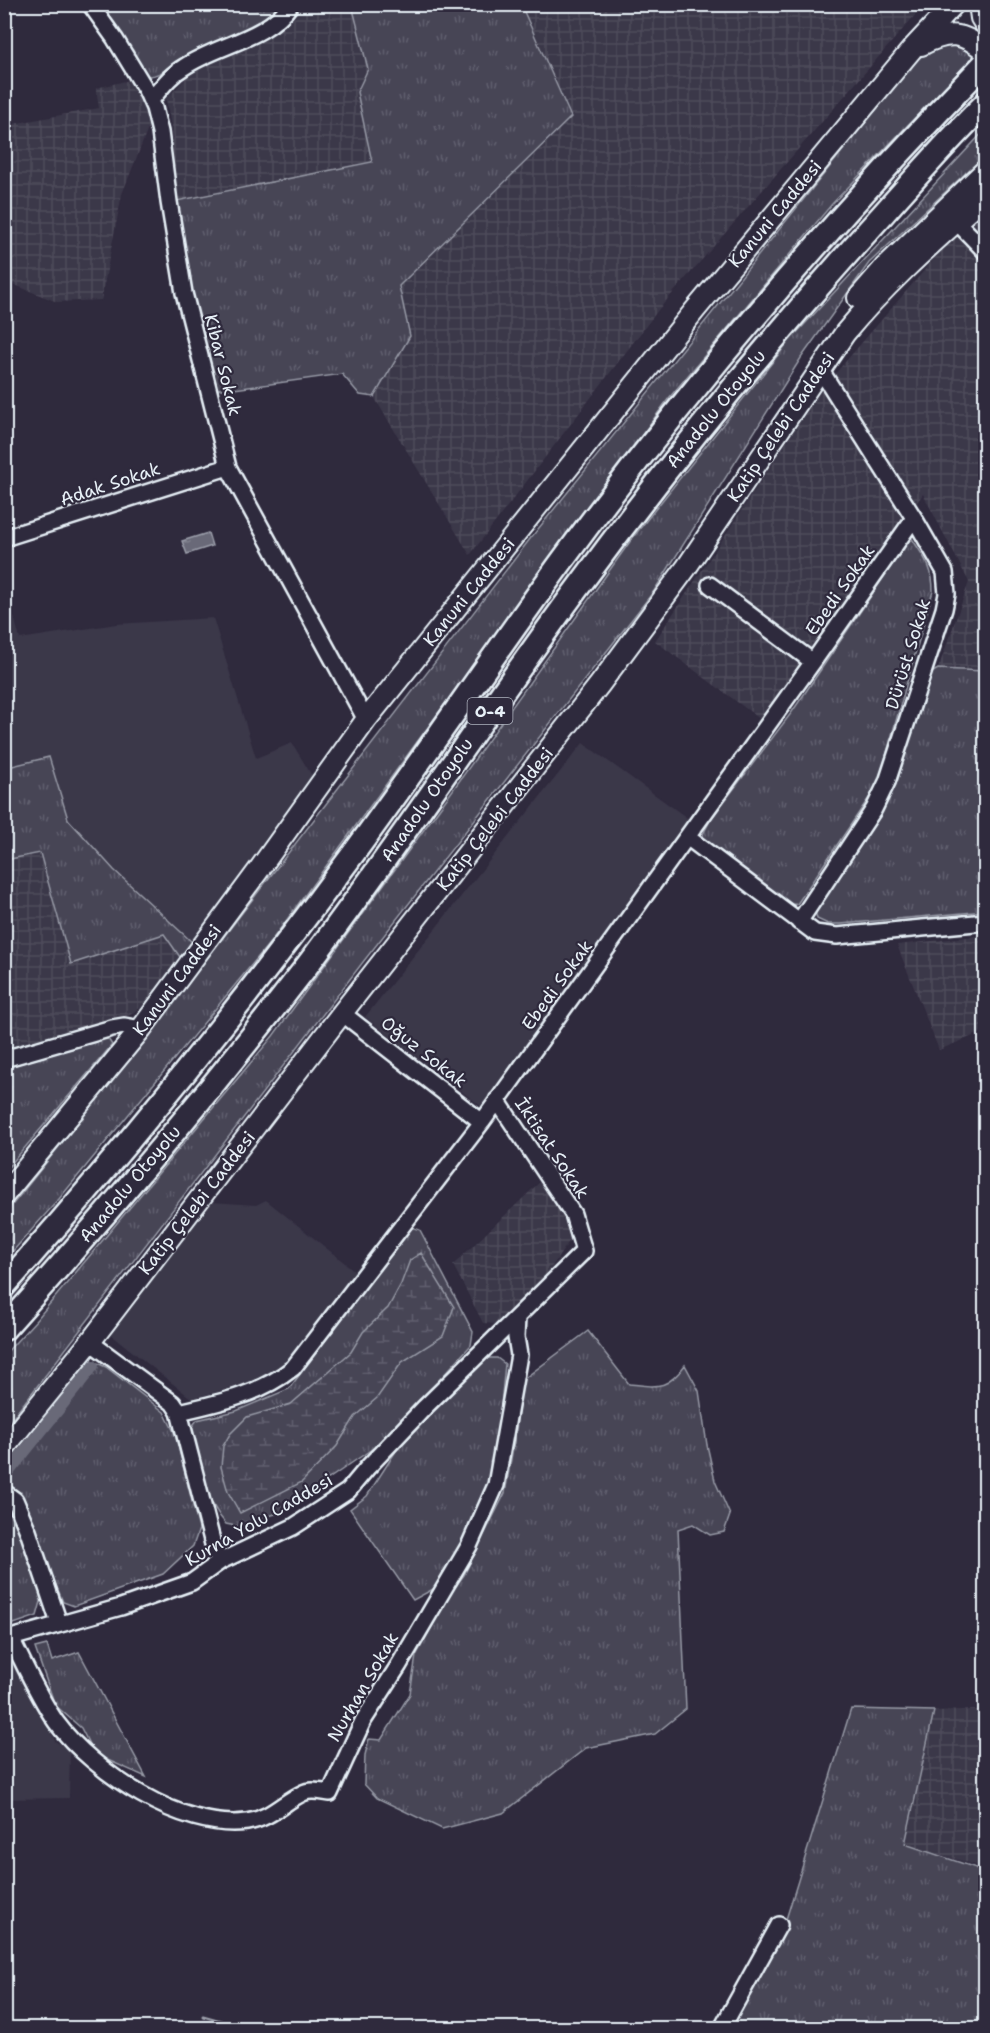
<svg xmlns="http://www.w3.org/2000/svg" width="990" height="2033" viewBox="0 0 990 2033" font-family="'Shantell Sans',sans-serif">
  <style>
    .built { fill: #3b3749 }
    .industrial { fill: url(#industrial-grid) }
    .grass { fill: url(#grass-tufts); stroke: #979aa6; stroke-width: 1.5 }
    .wetland { fill: url(#wetland-marsh); stroke: #979aa6; stroke-width: 1.5 }
    .water { fill: url(#water-ripples); stroke: #9c9fab; stroke-width: 1.5 }
    .lines { fill: none; stroke-linecap: round; stroke-linejoin: round }
    .stream { stroke: #9c9fab; stroke-width: 3 }
    .canal { stroke: #696978; stroke-width: 12 }
    .minor-casing { stroke: #e8f1f8; stroke-width: 20 }
    .major-casing { stroke: #e8f1f8; stroke-width: 24 }
    .highway-casing { stroke: #e8f1f8; stroke-width: 27 }
    .minor { stroke: #2f2a3d; stroke-width: 15 }
    .major { stroke: #2f2a3d; stroke-width: 20 }
    .highway { stroke: #2f2a3d; stroke-width: 22 }
    .labels { text-anchor: middle; stroke-width: 4.5; stroke-linejoin: round; paint-order: stroke }
    .shield { fill: #2f2a3d; stroke: #b0b5c0; stroke-width: 1.5 }
    .shield-label { font-size: 16px; font-weight: bold; fill: #e8f1f8 }
    .street-label { font-size: 18px; fill: #e8f1f8; stroke: #2f2a3d }
  </style>
  <defs>
    <pattern id="industrial-grid" width="8" height="8" patternUnits="userSpaceOnUse" patternTransform="scale(1.5)"><rect width="8" height="8" fill="#3b3749"/><path d="M0 4h8M4 0v8" fill="none" stroke="#4e4b5b"/></pattern>
    <pattern id="grass-tufts" width="24" height="20" patternUnits="userSpaceOnUse" patternTransform="scale(1.5)"><rect width="24" height="20" fill="#464455"/><path d="M3 7l-1-3M5 7V3M7 7l1-3M15 17l-1-3M17 17v-4M19 17l1-3" fill="none" stroke="#615f6e"/></pattern>
    <pattern id="wetland-marsh" width="20" height="14" patternUnits="userSpaceOnUse" patternTransform="scale(1.5)"><rect width="20" height="14" fill="#464455"/><path d="M1 5h8M5 5V1M11 12h8M15 12V8" fill="none" stroke="#615f6e"/></pattern>
    <pattern id="water-ripples" width="26" height="14" patternUnits="userSpaceOnUse" patternTransform="scale(1.5)"><rect width="26" height="14" fill="#696978"/><path d="M2 4q2-2 4 0t4 0M15 11q2-2 4 0t4 0" fill="none" stroke="#7e7f8c"/></pattern>
  </defs>
  <rect width="100%" height="100%" fill="#2f2a3d"/>
  <filter id="ink" filterUnits="userSpaceOnUse"><feTurbulence type="fractalNoise" baseFrequency=".0167" numOctaves="2"/><feDisplacementMap in="SourceGraphic" scale="12" xChannelSelector="R" yChannelSelector="G"/><feConvolveMatrix kernelMatrix="1 2 1 2 8 2 1 2 1" color-interpolation-filters="sRGB"/></filter>
  <g filter="url(#ink)">
    <path class="built" d="M 4,579 L 20,639 L 116,624 L 213,618 L 256,758 L 292,743 L 314,779 L 193,943 L 114,870 L 68,819 L 49,757 L 5,768 Z
      M 583,743 L 690,820 L 482,1107 L 365,1017 Z
      M 266,1200 L 355,1271 L 286,1368 L 270,1377 L 192,1399 L 109,1333 L 212,1202 L 256,1205 Z
      M 10,1654 L 56,1742 L 70,1748 L 69,1798 L 5,1799 L 4,1657 Z"/>
    <path class="industrial" d="M 301,5 L 352,5 L 368,69 L 357,92 L 372,162 L 176,201 L 172,132 L 166,99 L 193,71 L 271,36 L 295,17 Z
      M 521,5 L 924,5 L 659,309 L 470,555 L 374,397 L 410,336 L 399,287 L 572,117 Z
      M 134,79 L 145,98 L 150,124 L 122,194 L 101,300 L 57,302 L 10,283 L 11,386 L 5,388 L 4,283 L 9,282 L 9,268 L 5,265 L 4,235 L 14,160 L 7,125 L 99,108 L 96,88 Z
      M 985,208 L 985,673 L 938,669 L 969,582 L 923,494 L 760,719 L 655,641 L 821,390 L 953,237 Z
      M 40,853 L 71,964 L 164,934 L 180,957 L 151,1000 L 130,1015 L 5,1050 L 5,860 Z
      M 985,935 L 985,1031 L 939,1050 L 897,945 Z
      M 543,1179 L 566,1212 L 575,1233 L 544,1278 L 497,1324 L 483,1323 L 453,1265 Z
      M 985,1710 L 985,1868 L 905,1844 L 934,1711 Z"/>
    <path class="grass" d="M 119,5 L 119,4 L 279,5 C 267,26 203,46 180,60 C 169,66 159,77 147,76 L 107,13 Z
      M 352,5 L 521,5 L 571,117 L 399,286 L 410,336 L 374,397 L 360,395 L 342,374 L 234,389 L 217,389 C 198,327 186,265 176,201 L 372,162 L 357,92 L 368,69 Z
      M 953,45 L 975,55 L 832,204 L 669,398 L 272,940 L 59,1199 L 5,1260 L 5,1214 L 145,1039 L 530,539 L 915,61 L 937,46 Z
      M 985,130 L 985,155 L 869,263 L 801,358 L 654,591 L 363,962 L 5,1428 L 5,1354 L 37,1319 L 273,1036 L 450,794 L 634,536 L 790,340 Z
      M 911,537 C 924,558 933,566 933,591 L 880,777 L 875,789 L 797,904 L 784,905 L 706,844 L 702,836 L 711,819 L 792,712 Z
      M 938,669 L 985,671 L 985,911 L 841,924 L 828,924 L 817,919 L 815,911 L 884,805 L 897,782 L 928,675 Z
      M 49,757 L 68,819 L 114,870 L 193,943 L 180,957 L 164,934 L 71,964 L 40,853 L 5,860 L 4,768 Z
      M 107,1037 L 112,1045 L 5,1171 L 5,1068 Z
      M 411,1227 L 420,1230 L 473,1332 L 471,1345 L 385,1440 L 279,1513 L 254,1520 L 241,1527 L 226,1524 C 203,1498 199,1461 191,1428 L 197,1420 L 236,1411 L 289,1389 Z
      M 588,1331 L 629,1384 C 658,1387 667,1390 685,1365 L 699,1391 L 707,1445 L 715,1481 L 730,1515 L 724,1532 L 710,1535 L 693,1524 L 678,1529 L 686,1709 L 655,1734 L 586,1748 L 503,1813 L 442,1829 L 377,1798 L 364,1784 L 365,1755 L 369,1739 L 381,1740 L 410,1694 L 416,1656 L 449,1595 L 464,1575 L 505,1493 L 516,1431 L 521,1381 Z
      M 483,1358 L 497,1358 L 505,1364 L 496,1457 L 490,1479 L 449,1569 L 439,1586 L 413,1600 L 350,1509 L 367,1496 L 396,1451 Z
      M 91,1360 L 106,1367 L 164,1412 L 175,1434 L 199,1529 L 193,1546 L 163,1574 L 74,1606 L 63,1602 L 22,1503 L 7,1481 L 5,1471 Z
      M 4,1504 L 25,1541 L 44,1591 L 37,1616 L 5,1627 Z
      M 47,1645 L 52,1661 L 79,1652 L 146,1777 L 94,1754 L 81,1728 L 55,1705 L 35,1648 Z
      M 851,1709 L 934,1711 L 905,1844 L 985,1871 L 985,2028 L 729,2028 L 784,1926 Z"/>
    <path class="wetland" d="M 421,1253 L 454,1307 L 443,1336 L 402,1362 L 377,1398 L 355,1417 L 337,1446 L 302,1482 L 240,1513 L 228,1492 L 221,1467 L 223,1446 L 230,1434 L 247,1417 L 291,1404 L 351,1352 L 363,1332 L 388,1308 L 401,1284 L 410,1260 Z"/>
    <path class="water" d="M 208,533 L 212,546 L 187,554 L 182,541 Z"/>
    <g class="lines">
      <path class="stream" d="M 203,2016 L 221,2021"/>
      <path class="canal" d="M 6,1475 L 93,1366"/>
      <defs>
        <path id="minor" d="M 90,4 L 115,39 L 146,90 L 154,108 L 160,132 L 169,202 L 184,293 L 228,467 L 366,720
          M 151,100 C 161,88 170,75 184,67 C 218,44 266,40 291,4
          M 956,221 L 986,252
          M 4,538 L 228,467
          M 710,585 L 813,662
          M 687,837 L 815,933 L 837,936 L 986,922
          M 799,922 L 874,809 L 887,782 L 944,609 L 947,594 L 945,572 L 914,518 L 820,369
          M 342,1013 L 482,1122
          M 4,1059 L 112,1028 L 124,1026 L 141,1029
          M 90,1342 L 173,1403 L 179,1412 L 215,1552 L 221,1561
          M 179,1412 C 219,1403 261,1394 293,1368 L 482,1122 L 815,659 L 914,518
          M 4,1492 L 15,1500 L 28,1531 L 59,1623
          M 11,1638 C 25,1666 38,1696 56,1722 C 93,1772 182,1831 247,1822 C 272,1818 283,1802 303,1793 C 310,1789 322,1792 330,1793 L 363,1721 L 399,1665 L 469,1546 L 496,1485 L 519,1355 L 516,1337 L 517,1318
          M 4,1640 L 121,1607 L 192,1582 L 221,1561 L 293,1527 L 348,1491 L 368,1467 L 425,1407 L 584,1251 L 573,1214 L 497,1100
          M 722,2028 L 779,1925"/>
        <path id="major" d="M 979,4 L 981,18 L 986,26
          M 921,45 C 948,31 963,31 986,52
          M 858,298 L 884,268 L 986,170
          M 4,1195 L 141,1029 L 258,871 L 366,720 L 695,310 L 913,48 L 954,4
          M 4,1448 L 90,1342 L 342,1013 L 600,684 L 686,568 L 845,333 C 887,282 937,239 986,195"/>
        <path id="highway" d="M 4,1286 C 128,1147 245,1001 356,850 C 426,755 492,657 562,561 C 691,385 834,219 986,62
          M 4,1329 C 108,1213 208,1094 303,971 C 399,845 485,713 579,586 C 674,457 776,332 884,213 C 917,176 950,138 986,103"/>
      </defs>
      <use href="#minor" class="minor-casing"/>
      <use href="#major" class="major-casing"/>
      <use href="#highway" class="highway-casing"/>
      <use href="#minor" class="minor"/>
      <use href="#major" class="major"/>
      <use href="#highway" class="highway"/>
    </g>
  </g>
  <g class="labels">
    <rect class="shield" x="467.5" y="698" width="45" height="26" rx="4.5"/>
    <g class="shield-label">
      <text x="490" y="717">O-4</text>
    </g>
    <g class="street-label">
      <text transform="translate(775 214) rotate(-50)" y="6">Kanuni Caddesi</text>
      <text transform="translate(223 365) rotate(76)" y="6">Kibar Sokak</text>
      <text transform="translate(716 409) rotate(-51)" y="6">Anadolu Otoyolu</text>
      <text transform="translate(781 427) rotate(-56)" y="6">Katip Çelebi Caddesi</text>
      <text transform="translate(110 484) rotate(-18)" y="6">Adak Sokak</text>
      <text transform="translate(840 590) rotate(-55)" y="6">Ebedi Sokak</text>
      <text transform="translate(469 592) rotate(-51)" y="6">Kanuni Caddesi</text>
      <text transform="translate(908 654) rotate(-73)" y="6">Dürüst Sokak</text>
      <text transform="translate(427 800) rotate(-55)" y="6">Anadolu Otoyolu</text>
      <text transform="translate(495 819) rotate(-52)" y="6">Katip Çelebi Caddesi</text>
      <text transform="translate(177 980) rotate(-53)" y="6">Kanuni Caddesi</text>
      <text transform="translate(557 985) rotate(-54)" y="6">Ebedi Sokak</text>
      <text transform="translate(424 1052) rotate(38)" y="6">Oğuz Sokak</text>
      <text transform="translate(552 1148) rotate(56)" y="6">İktisat Sokak</text>
      <text transform="translate(130 1184) rotate(-50)" y="6">Anadolu Otoyolu</text>
      <text transform="translate(197 1203) rotate(-52)" y="6">Katip Çelebi Caddesi</text>
      <text transform="translate(259 1520) rotate(-30)" y="6">Kurna Yolu Caddesi</text>
      <text transform="translate(363 1687) rotate(-60)" y="6">Nurhan Sokak</text>
    </g>
  </g>
  <rect width="990" height="2033" fill="none" stroke="#2f2a3d" stroke-width="24"/>
  <rect x="12" y="12" width="966" height="2009" fill="none" stroke="#e8f1f8" stroke-width="2" filter="url(#ink)"/>
</svg>
